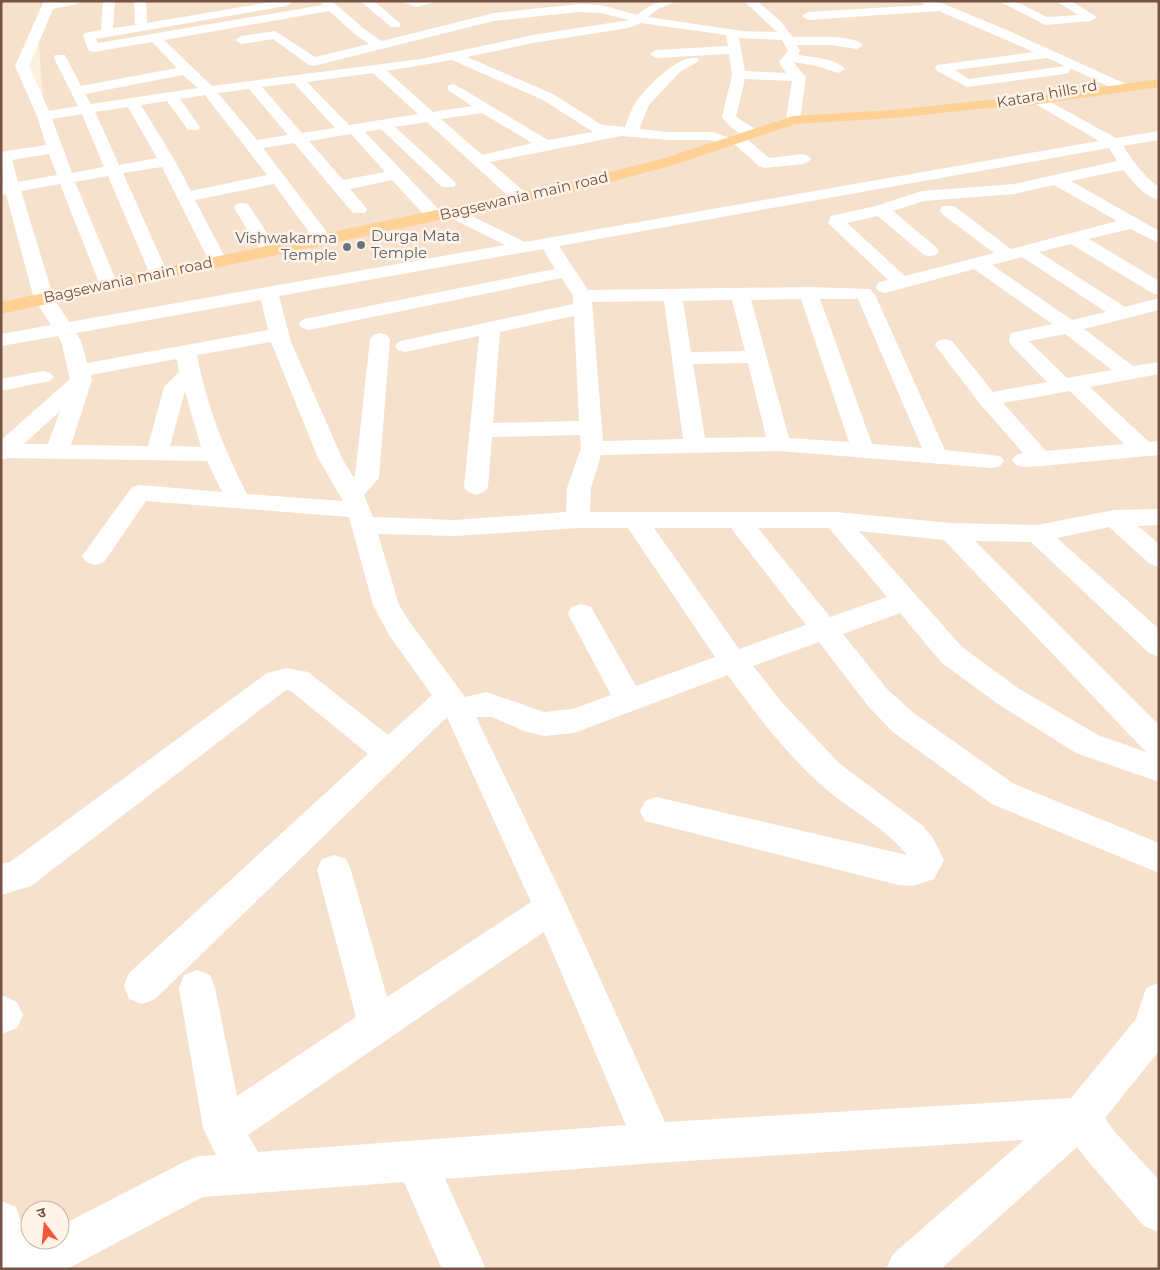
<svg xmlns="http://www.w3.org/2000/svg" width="1160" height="1270" viewBox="0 0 1160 1270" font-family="Montserrat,'Noto Sans Devanagari',sans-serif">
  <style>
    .residential { fill: #f6e1cd; fill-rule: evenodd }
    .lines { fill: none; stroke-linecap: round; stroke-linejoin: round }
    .minor { fill: #fff; fill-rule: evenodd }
    .major { fill: #ffd195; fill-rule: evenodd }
    .worship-dot { fill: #6b7280; stroke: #fff4e7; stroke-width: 2 }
    .labels { text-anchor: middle; stroke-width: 5; stroke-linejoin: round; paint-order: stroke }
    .far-street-label { font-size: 15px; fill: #765345; stroke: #fff4e7 }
    .far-worship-label { font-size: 15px; fill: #5b616d; stroke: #fff4e7; text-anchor: start }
  </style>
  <rect width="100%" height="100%" fill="#fef0df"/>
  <path class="residential" d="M 1,1 L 1159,1 L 1159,1269 L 1,1269 ZM 38,31 L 44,116 L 22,66 ZM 30,1210 L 60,1210 L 60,1240 L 30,1240 Z"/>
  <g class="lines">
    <path class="minor" d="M 44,1 L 83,1 L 77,4 L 53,9 L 29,66 L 49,111 L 78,106 L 54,58 L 55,55 L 65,55 L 81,86 L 177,68 L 152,42 L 94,52 L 89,51 L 83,36 L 85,33 L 101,30 L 103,1 L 115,1 L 113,28 L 135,25 L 134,1 L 146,1 L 147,23 L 276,1 L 291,1 L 292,3 L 286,6 L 96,39 L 98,43 L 323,5 L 319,1 L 332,1 L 364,29 L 382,41 L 494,13 L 579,4 L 601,5 L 637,15 C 652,3 658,1 678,1 L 658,9 L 648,17 L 742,31 L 777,32 L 744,1 L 757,1 L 780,21 L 793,37 C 808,37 854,34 863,45 L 857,49 L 831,45 L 797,45 L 800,51 L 798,55 C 812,57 835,58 845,69 L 838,73 L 817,66 L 793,62 L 806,77 L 800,120 L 798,123 L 788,123 L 786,120 L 792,81 L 745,79 L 736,116 C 743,124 754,125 759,133 L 757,136 C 744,140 729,127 722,117 L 732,75 L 729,54 L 656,58 L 650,54 L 656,50 L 728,46 L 726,35 L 641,23 L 628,28 L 533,43 L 467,57 L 553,94 L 602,125 L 625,127 C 628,119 631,109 636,102 C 646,88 678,54 697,58 L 699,61 L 680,72 L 649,105 L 639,129 L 669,132 L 713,132 L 730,138 L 737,133 L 742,135 L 769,158 L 803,154 L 808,156 L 811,159 L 808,162 L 803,164 L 765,168 L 759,166 L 732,142 L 725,146 L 711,140 L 669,140 L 621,136 L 490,162 L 527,194 L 529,198 L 527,202 L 515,202 L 427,122 L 395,127 L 454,181 L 456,184 L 454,187 L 442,187 L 381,129 L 365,132 L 441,212 L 443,216 L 441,220 L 429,220 L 392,180 L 350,189 L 367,209 L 365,213 L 353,213 L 294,143 L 263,148 L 332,239 L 329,243 L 323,244 L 317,243 L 274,184 L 195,200 L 227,261 L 224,265 L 218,266 L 212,265 L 209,261 L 162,167 L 123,173 L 168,274 L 166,278 L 159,280 L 152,278 L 150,274 L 108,176 L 75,182 L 118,285 L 116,289 L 109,291 L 102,289 L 100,285 L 60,184 L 21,191 L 54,299 L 69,322 L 505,245 L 447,216 L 445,212 L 447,208 L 453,207 L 525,242 L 1099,141 L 1025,98 L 1023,95 L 1030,91 L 1116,138 L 1159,131 L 1159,140 L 1123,146 C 1133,161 1144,177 1159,187 L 1159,200 C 1143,196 1133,181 1123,170 L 1071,181 L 1159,231 L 1159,243 L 1130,229 L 1089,239 L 1159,281 L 1159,295 L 1152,293 L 1071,244 L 1039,252 L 1125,307 L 1159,298 L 1159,310 L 1084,329 L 1133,366 L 1159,362 L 1159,374 L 1090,387 L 1149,442 L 1159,441 L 1159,455 L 1041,466 L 1024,467 L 1016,465 L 1012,460 L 1016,455 L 1023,453 L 980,404 L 935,345 L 938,341 L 945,339 L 952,341 L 993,392 L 1047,382 L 1012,346 C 1008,341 1008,338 1012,333 L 1052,324 L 974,269 L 885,293 L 878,291 L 876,287 L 878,283 L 888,280 L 828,223 L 831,216 L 876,206 L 922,191 L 1014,184 L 1117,161 L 1109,148 L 559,246 L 588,290 L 808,287 L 870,289 L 875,295 L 945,450 L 1000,456 L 1004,461 L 1000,466 L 992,468 L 779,451 L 601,455 L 591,488 L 590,512 L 836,512 L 951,523 L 1037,525 L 1114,510 L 1159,509 L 1159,525 L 1138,526 L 1159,544 L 1159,567 L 1150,564 L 1109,527 L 1057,538 L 1159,629 L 1159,657 L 1149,653 L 1031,542 L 975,541 L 1159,725 L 1159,782 L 1076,753 L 998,704 L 942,663 L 900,613 L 843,634 L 888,690 L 915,714 L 1014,784 L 1159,843 L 1159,873 L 992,804 L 893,732 L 868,706 L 819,642 L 753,666 L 785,706 L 840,764 L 923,826 L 933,838 L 944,860 L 934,879 L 913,886 L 898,885 L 645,821 L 640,811 L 645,801 L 656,797 L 907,855 C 883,825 847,809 819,783 C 784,751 755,713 728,675 L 574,733 L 544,736 L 524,731 L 492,717 L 476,717 L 563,897 L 665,1122 L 1071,1098 L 1136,1019 L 1146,988 L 1159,983 L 1159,1051 L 1105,1118 L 1114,1131 L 1159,1180 L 1159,1232 L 1144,1226 L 1086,1159 L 1077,1147 L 941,1269 L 886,1269 L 893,1254 L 1024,1140 L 654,1163 L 445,1179 L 486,1269 L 442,1269 L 404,1182 L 203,1197 L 67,1269 L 1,1269 L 1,1201 L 16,1207 L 28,1243 L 33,1240 L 60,1240 L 60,1226 L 184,1162 L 199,1156 L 216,1155 L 203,1128 L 179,988 L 184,975 L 197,970 L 210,975 L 215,988 L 237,1096 L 356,1017 L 317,870 L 322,859 L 334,855 L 346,859 L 351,870 L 387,997 L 531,902 L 447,717 L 155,999 L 142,1004 L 129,999 L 124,986 L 129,973 L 368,754 L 291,691 L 286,690 L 31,886 L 1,895 L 1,864 L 10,862 L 267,673 L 286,668 L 308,672 L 388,735 L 432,695 L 389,635 L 373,605 L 349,517 L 146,501 L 104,562 L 95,565 L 86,562 L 82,556 L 132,487 L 140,485 L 222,492 L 207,461 L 9,458 L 1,460 L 1,440 L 70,379 L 61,341 L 58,336 L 1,346 L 1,334 L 51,325 L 34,299 L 6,194 L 1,195 L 1,185 L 3,185 L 1,152 L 46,145 L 37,116 L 15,66 ZM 329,11 L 356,35 L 369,44 L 315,57 L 275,31 L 241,36 L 235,40 L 241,44 L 273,39 L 309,65 L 314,66 L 494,21 L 579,12 L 601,13 L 629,20 L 533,35 L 421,59 L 212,86 L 164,40 ZM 739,38 L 782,40 L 788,51 L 779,62 L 786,73 L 745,71 ZM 452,60 L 543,100 L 593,132 L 548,140 L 454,84 L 449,85 L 447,88 L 449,91 L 472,106 L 433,112 L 387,71 ZM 373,73 L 418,114 L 349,125 L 307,82 ZM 183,75 L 198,88 L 91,104 L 85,94 ZM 294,83 L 335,128 L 302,133 L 262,87 ZM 249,89 L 288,135 L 257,140 L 218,93 ZM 205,95 L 267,175 L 191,191 L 175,161 L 141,105 L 167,101 L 188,130 L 198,130 L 200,127 L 180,99 ZM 128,107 L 157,158 L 119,165 L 95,112 ZM 482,113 L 532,143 L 482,155 L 441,119 ZM 82,114 L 104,167 L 72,173 L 52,119 ZM 351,134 L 385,172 L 343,180 L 309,141 ZM 49,154 L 57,175 L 18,182 L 12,160 ZM 1054,185 L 1117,221 L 1011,249 L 954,206 L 942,206 L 940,210 L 942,214 L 994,253 L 905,276 L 847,223 L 878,216 L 924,255 L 930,256 L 936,255 L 939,251 L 936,247 L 893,211 L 924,201 L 1014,194 ZM 543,249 L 555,269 L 309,318 L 302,320 L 299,324 L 302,328 L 309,330 L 562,278 L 573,296 L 573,304 L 405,340 L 398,342 L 395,346 L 398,350 L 405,352 L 479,336 L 464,487 L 468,492 L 476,495 L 484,492 L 488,487 L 492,437 L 580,435 L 581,448 L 567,488 L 566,512 L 455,520 L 373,517 L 364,495 L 379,478 L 390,339 L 387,335 L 380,333 L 373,335 L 370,339 L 355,476 L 353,477 L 342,458 L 291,342 L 279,296 ZM 1022,257 L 1106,312 L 1072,320 L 992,265 ZM 801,299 L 849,442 L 789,438 L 751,300 ZM 820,299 L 858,299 L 922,448 L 872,444 ZM 261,300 L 268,330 L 87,363 L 81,341 L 76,333 ZM 732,300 L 745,351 L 691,352 L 683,301 ZM 664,301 L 683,439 L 603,441 L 592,302 ZM 574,316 L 579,421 L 493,423 L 500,332 ZM 1065,334 L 1112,370 L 1067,378 L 1029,341 ZM 271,342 L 318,458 L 343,501 L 247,494 C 224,450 206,404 197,355 ZM 177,359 L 179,372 L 164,387 L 148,446 L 71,445 L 92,380 L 90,375 ZM 748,363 L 766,437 L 705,438 L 693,364 ZM 185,391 L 201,447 L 170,446 ZM 1070,391 L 1124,444 L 1046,451 L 1003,403 ZM 60,411 L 48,444 L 24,444 ZM 578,528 L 628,528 L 715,657 L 636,686 L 591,607 L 581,604 L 571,607 L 568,614 L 611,695 L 573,709 L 544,712 L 486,692 L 465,697 L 409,621 L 399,605 L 378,534 L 455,536 ZM 654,528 L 731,528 L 806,625 L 739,649 ZM 758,528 L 829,528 L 887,597 L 830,617 ZM 859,531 L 944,540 L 1146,752 L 1098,735 L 1018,688 L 962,647 ZM 544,932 L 626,1125 L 258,1152 L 248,1135 Z
      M 360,1 L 374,1 L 401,24 L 399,27 L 391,27 Z
      M 401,1 L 435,1 L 433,3 L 416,7 Z
      M 920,1 L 937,1 L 1009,31 L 1128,85 L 1130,88 L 1128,91 L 1118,91 L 1070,68 L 1069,73 L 1064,74 L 967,87 L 937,71 L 935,68 L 937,65 L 1034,52 L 939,11 L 808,20 L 802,16 L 808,12 L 925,5 ZM 1047,58 L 1065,66 L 969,79 L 955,70 Z
      M 999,1 L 1015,1 L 1047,17 L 1078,15 L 1056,1 L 1071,1 L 1097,17 L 1091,21 L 1045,25 Z
      M 242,203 L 248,204 L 278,250 L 275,254 L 269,255 L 263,254 L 260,250 L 234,208 L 236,204 Z
      M 43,371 L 50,373 L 54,377 L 50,381 L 1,391 L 1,379 Z
      M 4,996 L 17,1002 L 23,1015 L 17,1028 L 1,1034 L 1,997 Z"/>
    <path class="major" d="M 1159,79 L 1159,87 L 1011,108 L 987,108 L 894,118 L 795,124 L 674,165 L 575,191 L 1,314 L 1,302 L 574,181 L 662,159 L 793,116 L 894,110 L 987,100 L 1011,100 Z"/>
  </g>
  <g class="worship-dot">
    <circle cx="361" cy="245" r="5"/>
    <circle cx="347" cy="247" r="5"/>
  </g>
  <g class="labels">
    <g class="far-street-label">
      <text transform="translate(1047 94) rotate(-10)" y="5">Katara hills rd</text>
      <text transform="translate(524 196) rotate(-13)" y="5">Bagsewania main road</text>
      <text transform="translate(128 280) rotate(-12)" y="5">Bagsewania main road</text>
    </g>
    <g class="far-worship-label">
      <text x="371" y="241">Durga Mata<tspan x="371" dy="17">Temple</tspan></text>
      <text x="337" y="243" text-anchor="end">Vishwakarma<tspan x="337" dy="17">Temple</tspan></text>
    </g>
  </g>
  <rect width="1160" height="1270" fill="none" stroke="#765345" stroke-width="5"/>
  <g transform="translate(45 1225) rotate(344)"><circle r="24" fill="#fff4e7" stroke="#c8b4a6"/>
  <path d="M0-4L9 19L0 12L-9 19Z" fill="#f35739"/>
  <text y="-8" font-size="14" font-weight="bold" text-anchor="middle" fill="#765345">उ</text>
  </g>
</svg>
